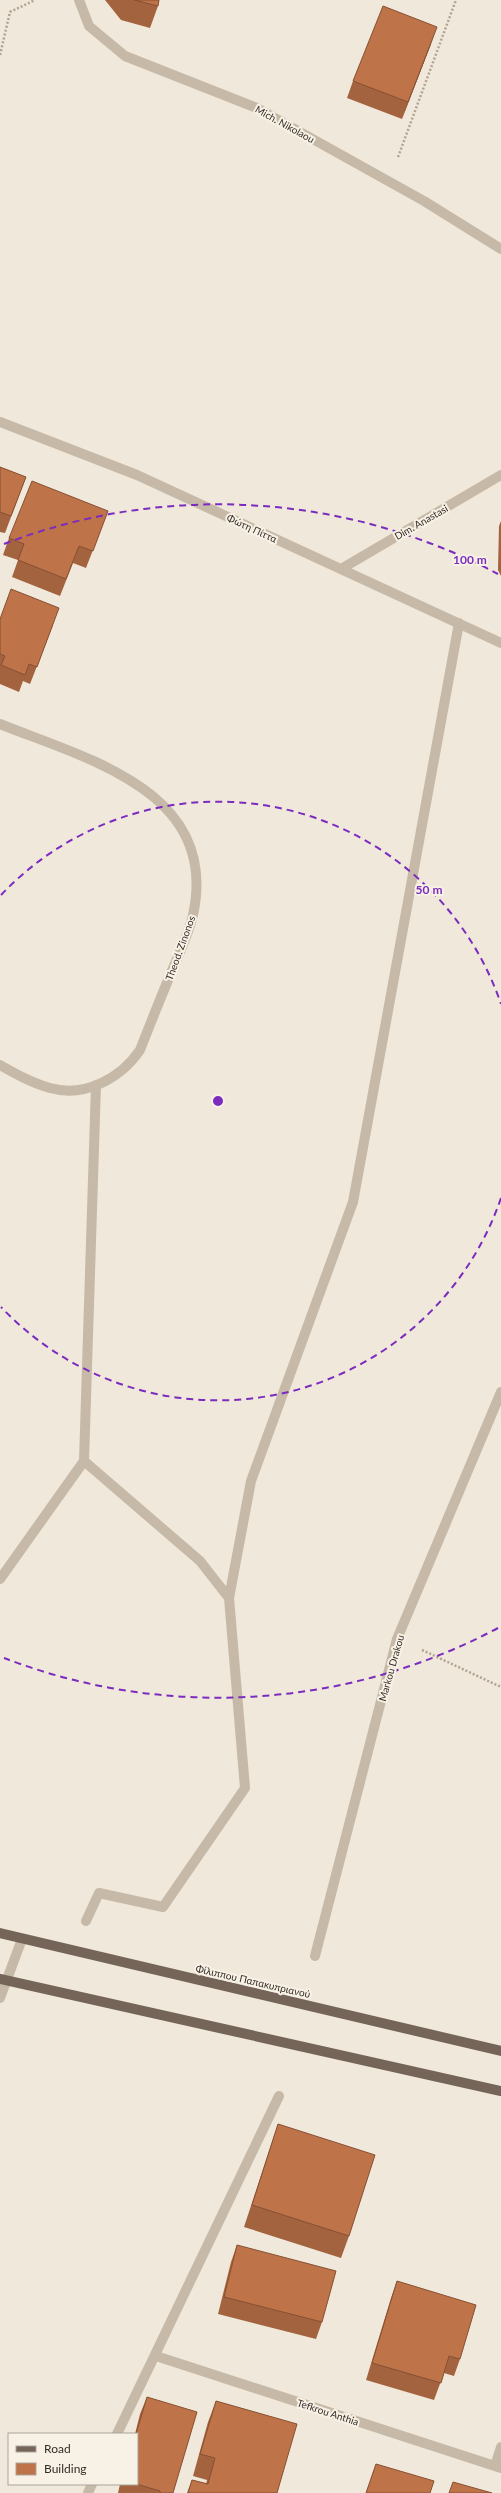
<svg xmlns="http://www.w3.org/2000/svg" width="501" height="2493" viewBox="0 0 501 2493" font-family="Lato,sans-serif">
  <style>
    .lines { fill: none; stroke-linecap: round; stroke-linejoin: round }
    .path { stroke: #b3a391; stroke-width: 2.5; stroke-dasharray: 2 2; stroke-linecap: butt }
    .minor { stroke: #c7b9a7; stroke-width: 10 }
    .major { stroke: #756559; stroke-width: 10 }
    .wall { fill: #a4633f }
    .shaded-wall { fill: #865033 }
    .building { fill: #bf7349; stroke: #865033 }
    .ring { fill: none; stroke: #7b2cbf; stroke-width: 2; stroke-dasharray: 7 5 }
    .labels { text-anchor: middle; stroke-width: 4; stroke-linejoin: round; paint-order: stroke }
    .street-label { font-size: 10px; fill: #342c27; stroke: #f8f2e6 }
    .centre { fill: #7b2cbf; stroke: #f8f2e6; stroke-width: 2 }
    .ring-label { font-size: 12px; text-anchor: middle; font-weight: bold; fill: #7b2cbf; stroke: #f8f2e6; stroke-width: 4; stroke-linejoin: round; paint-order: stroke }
  </style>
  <rect width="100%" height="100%" fill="#f0e8da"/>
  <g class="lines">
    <path class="path" d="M 0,55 L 10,12 L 35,0
      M 398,157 L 456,0
      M 422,1650 L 501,1687"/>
    <path class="minor" d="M 79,0 L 89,26 L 125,56 L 257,108 L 424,201 L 501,249
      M 0,422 L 137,475 L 501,643
      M 341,569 L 501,475
      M 0,724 C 87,759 220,791 193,915 C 189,933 181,949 174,966 C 162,994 151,1022 140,1050 C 121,1078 85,1098 50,1088 C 32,1083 16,1074 0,1065
      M 84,1461 L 200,1561 L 229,1598 L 245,1788 L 163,1907 L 99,1893 L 86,1921
      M 0,1579 L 84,1461 L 96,1085
      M 229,1598 L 251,1481 L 353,1202 L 459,623
      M 315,1956 L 397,1639 L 501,1392
      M 0,1998 L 22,1939
      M 156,2356 L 501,2468
      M 117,2434 L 279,2096
      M 495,2466 L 501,2447
      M 88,2493 L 92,2484"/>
    <path class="major" d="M 0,1933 L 501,2051
      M 0,1979 L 501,2091"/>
  </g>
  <path class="wall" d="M 105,0 L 159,0 L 158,6 L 150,28 L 121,20 Z
    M 431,44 L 402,119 L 347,98 L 353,81 Z
    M 0,467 L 26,477 L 5,533 L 0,532 Z
    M 108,511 L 86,568 L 73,563 L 60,596 L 12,577 L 18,560 L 3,555 L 9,538 Z
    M 501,521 L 501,576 L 498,570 L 499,526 Z
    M 0,619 L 53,625 L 30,684 L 23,681 L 19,692 L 0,684 Z
    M 278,2124 L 349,2236 L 341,2258 L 244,2227 L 271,2145 Z
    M 237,2245 L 322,2322 L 316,2339 L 218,2314 L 231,2262 Z
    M 397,2281 L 460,2359 L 454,2376 L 444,2373 L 434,2400 L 366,2380 L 391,2298 Z
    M 147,2397 L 173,2493 L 118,2493 L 120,2484 L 137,2484 L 137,2434 L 135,2434 L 140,2414 Z
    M 216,2401 L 277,2493 L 187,2493 L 192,2480 L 206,2484 L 207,2480 L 193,2476 L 208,2422 Z
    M 376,2464 L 430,2493 L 366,2493 Z"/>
  <path class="shaded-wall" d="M 437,27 L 431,44 L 402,119 L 408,102 Z"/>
  <path class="building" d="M 134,0 L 159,0 L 158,6 Z
    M 383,6 L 437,27 L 408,102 L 353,81 Z
    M 0,467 L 26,477 L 11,516 L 0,512 Z
    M 32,481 L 108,511 L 93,551 L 79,546 L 66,579 L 18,560 L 24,544 L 9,538 Z
    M 11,589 L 59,608 L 37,667 L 29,664 L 25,675 L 1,665 L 5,656 L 0,654 L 0,619 Z
    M 278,2124 L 375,2155 L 349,2236 L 252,2205 Z
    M 237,2245 L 336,2271 L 322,2322 L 224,2297 Z
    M 397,2281 L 476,2305 L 460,2359 L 449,2356 L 441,2383 L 372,2363 Z
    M 147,2397 L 197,2412 L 173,2493 L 160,2493 L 160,2491 L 136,2484 L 137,2484 L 137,2434 L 136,2434 Z
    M 216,2401 L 297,2424 L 277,2493 L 188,2493 L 192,2480 L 208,2484 L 215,2458 L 200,2454 Z
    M 376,2464 L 434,2481 L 430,2493 L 366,2493 Z
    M 453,2482 L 492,2493 L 449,2493 Z"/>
  <g class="ring">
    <path d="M501 1198A299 299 0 0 1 1 1307M1 895A299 299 0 0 1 501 1004"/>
    <path d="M498 1628A597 597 0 0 1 4 1658M4 544A597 597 0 0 1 498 574"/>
  </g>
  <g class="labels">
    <g class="street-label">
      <text transform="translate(285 124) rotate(29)" y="4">Mich. Nikolaou</text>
      <text transform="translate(421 522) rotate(-30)" y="4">Dim. Anastasi</text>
      <text transform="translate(252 528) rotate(25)" y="4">Φώτη Πίττα</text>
      <text transform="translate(180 948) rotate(-70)" y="4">Theod. Zinonos</text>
      <text transform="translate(391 1668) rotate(-74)" y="4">Markou Drakou</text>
      <text transform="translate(253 1981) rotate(13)" y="4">Φίλιππου Παπακυπριανού</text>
      <text transform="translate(328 2412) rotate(18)" y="4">Tefkrou Anthia</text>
    </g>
  </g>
  <circle cx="218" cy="1101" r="6" class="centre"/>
  <g class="ring-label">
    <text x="470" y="564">100 m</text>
    <text x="429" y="894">50 m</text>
  </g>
  <rect x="8" y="2433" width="130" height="52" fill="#f8f2e6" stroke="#aaa39a"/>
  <rect x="16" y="2446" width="20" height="6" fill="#756559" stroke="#aaa39a"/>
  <text x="44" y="2453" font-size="12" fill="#342c27">Road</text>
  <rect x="16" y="2463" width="20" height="12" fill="#bf7349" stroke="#aaa39a"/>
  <text x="44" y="2473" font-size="12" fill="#342c27">Building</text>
</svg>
